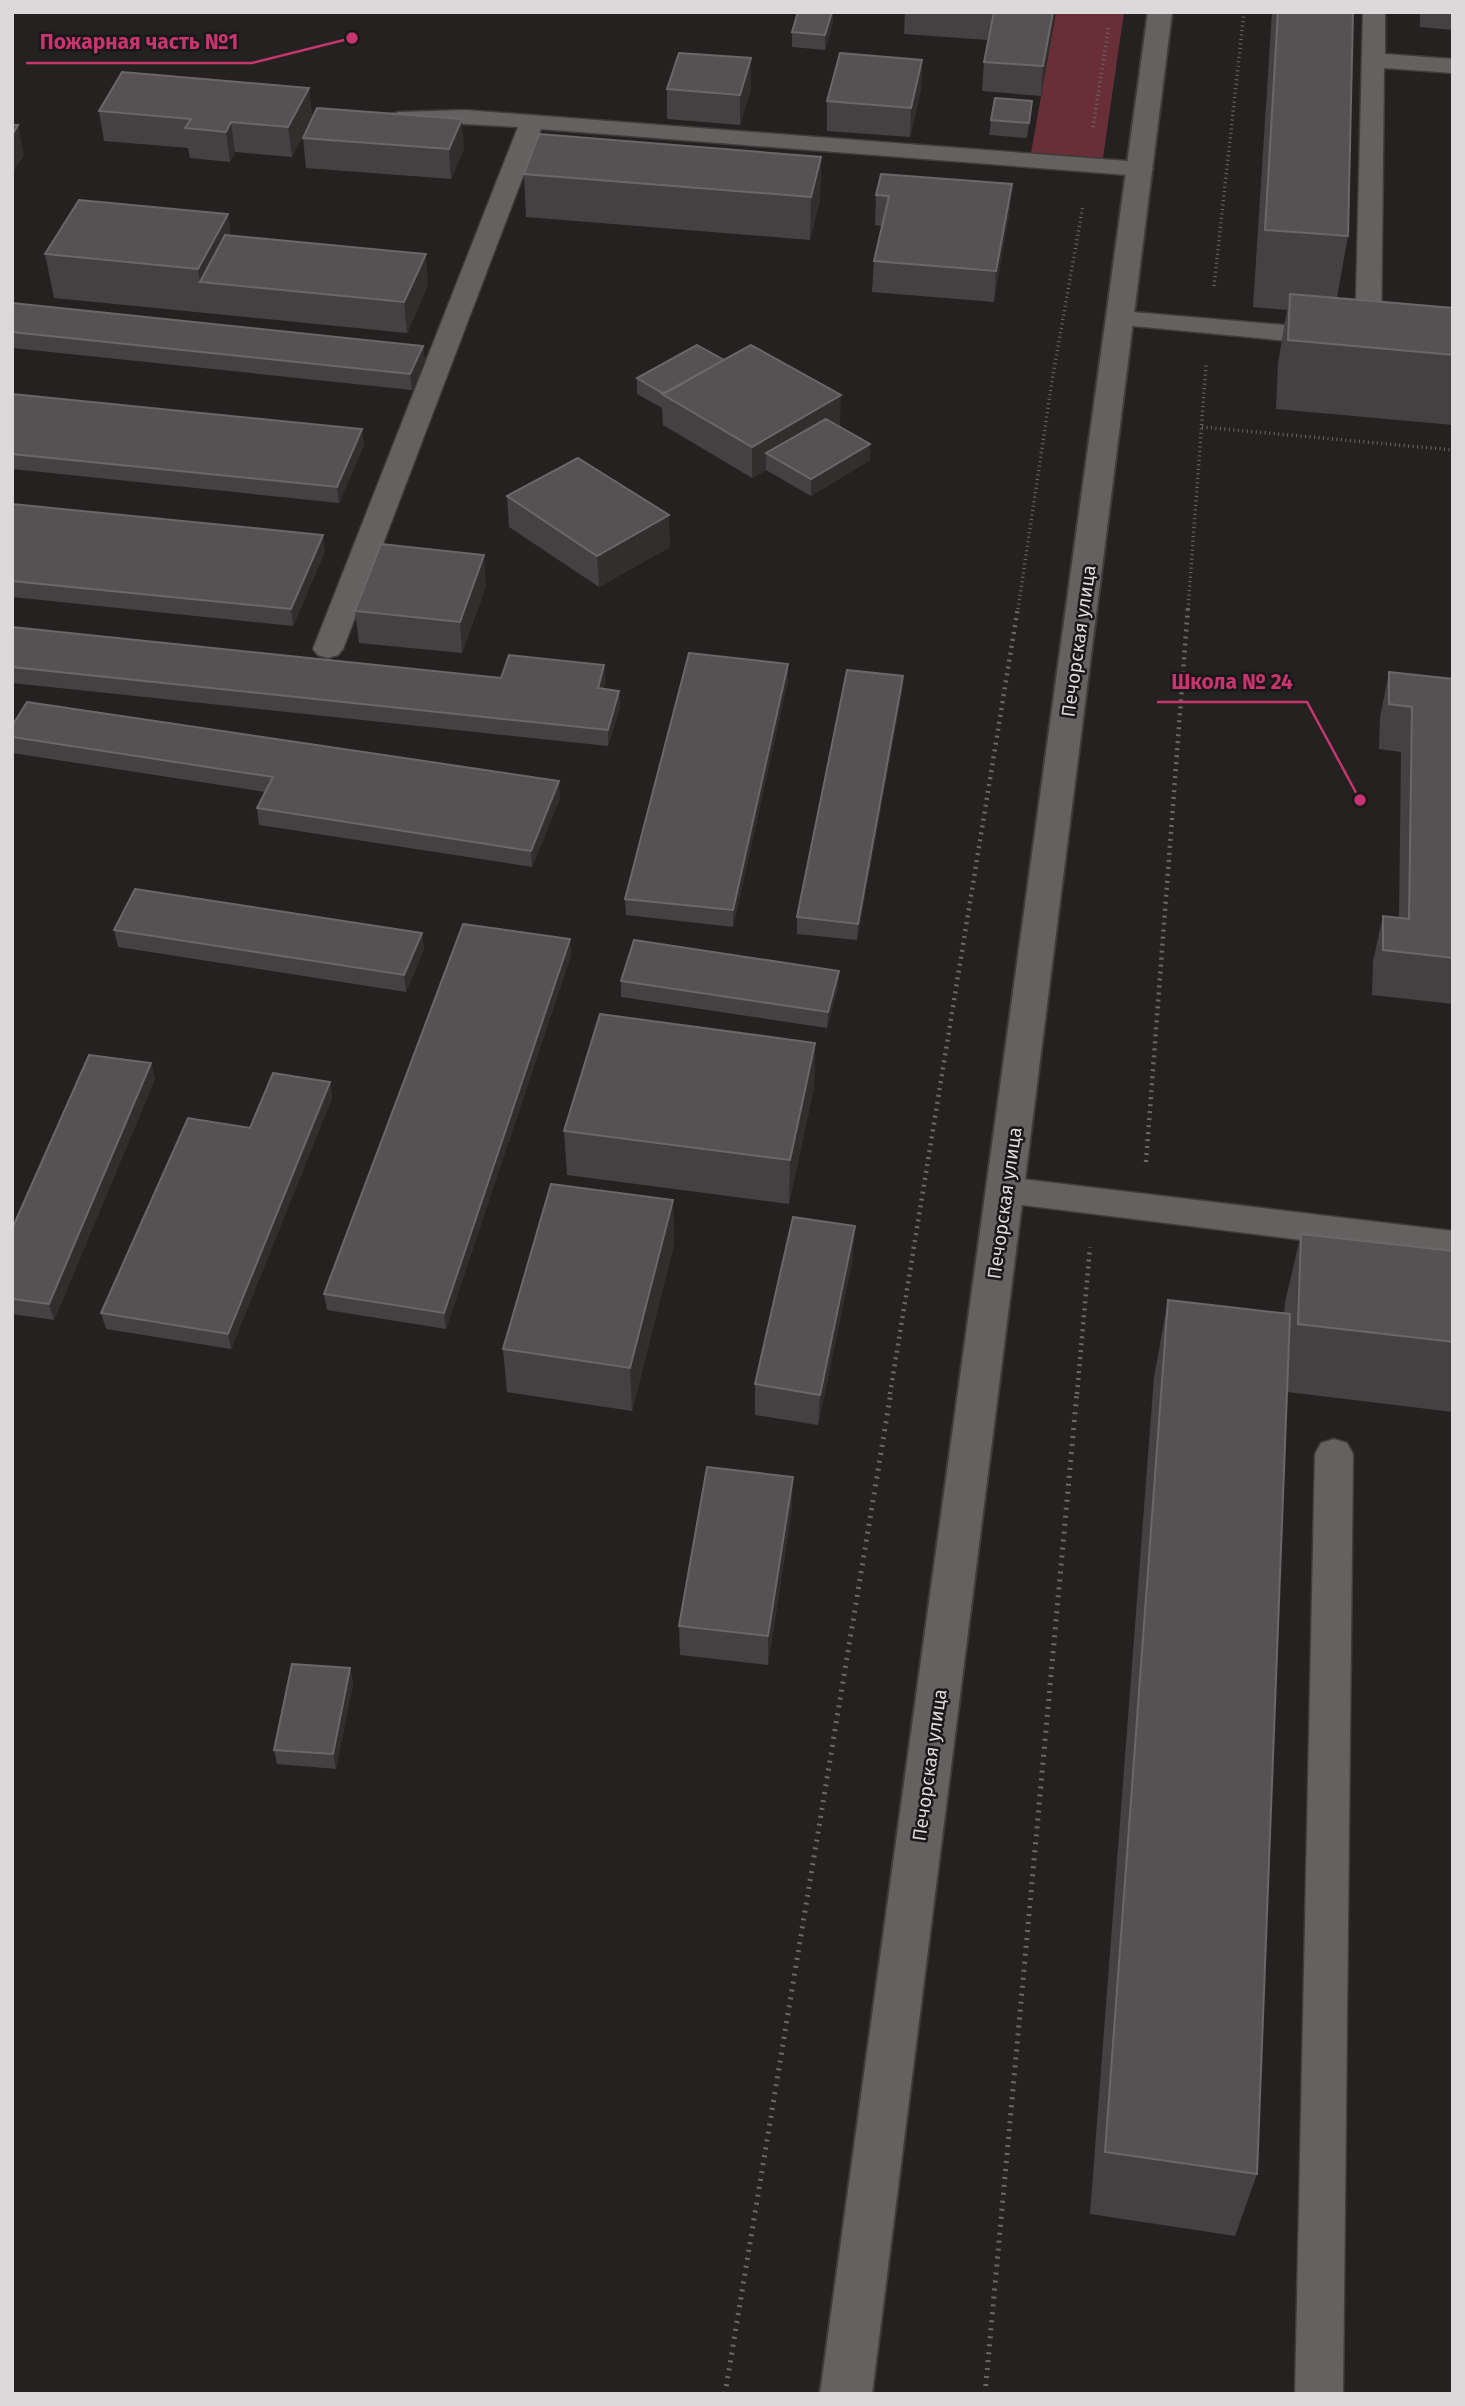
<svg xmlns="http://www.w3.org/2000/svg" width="1465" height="2406" viewBox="0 0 1465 2406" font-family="'Fira Sans',sans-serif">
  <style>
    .green { fill: #692f38 }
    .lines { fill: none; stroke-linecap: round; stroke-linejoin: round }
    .service-casing { stroke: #3f3c3c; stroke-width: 3 }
    .minor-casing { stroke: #3f3c3c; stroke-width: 4 }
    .path-far2 { stroke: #6b6868; stroke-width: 3.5; stroke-dasharray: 1 3.5; stroke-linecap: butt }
    .path-far1 { stroke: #6b6868; stroke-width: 4.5; stroke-dasharray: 2 5; stroke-linecap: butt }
    .path { stroke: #6b6868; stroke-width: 5; stroke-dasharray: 2 6; stroke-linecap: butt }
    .service { fill: #656161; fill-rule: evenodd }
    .minor { fill: #656161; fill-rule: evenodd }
    .wall { fill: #454142 }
    .shaded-wall { fill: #312e2e }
    .building { fill: #555253; stroke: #6a6768; stroke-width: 2 }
    .labels { text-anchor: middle; stroke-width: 5; stroke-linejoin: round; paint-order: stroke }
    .street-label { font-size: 19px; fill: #dbd9d9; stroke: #1b1718 }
    .leader { fill: none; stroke: #c6356e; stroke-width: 2.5 }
    .callout-dot { fill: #c6356e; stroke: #1b1718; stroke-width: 2.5 }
    .callout-label { font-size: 21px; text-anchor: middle; font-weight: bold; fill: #c6356e; stroke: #1b1718; stroke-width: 5; stroke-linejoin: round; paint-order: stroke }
  </style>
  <rect width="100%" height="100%" fill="#242121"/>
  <path class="green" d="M 1056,12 L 1124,12 L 1103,158 L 1031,153 Z"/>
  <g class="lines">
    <defs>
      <path id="service" d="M 1363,12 L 1385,12 L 1385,54 L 1453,59 L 1453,73 L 1384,68 L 1381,340 L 1377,345 L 1368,348 L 1359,345 L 1355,340 Z
        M 465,110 L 1141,162 L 1149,164 L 1153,169 L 1149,174 L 1141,176 L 541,129 L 343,649 L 338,655 L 328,658 L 318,655 L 313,649 L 518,127 L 465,124 L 399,126 L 391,124 L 387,119 L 391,114 L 399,112 Z
        M 1121,311 L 1331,329 L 1340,332 L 1344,337 L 1340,342 L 1331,345 L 1112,324 L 1108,319 L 1112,314 Z
        M 1006,1177 L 1453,1231 L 1453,1259 L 1006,1203 L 994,1199 L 989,1190 L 994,1181 Z
        M 1334,1439 L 1347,1443 L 1353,1454 L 1343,2394 L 1295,2394 L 1315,1454 L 1321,1443 Z"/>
      <path id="minor" d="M 1148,12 L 1172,12 L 872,2394 L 820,2394 Z"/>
    </defs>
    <use href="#service" class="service-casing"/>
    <use href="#minor" class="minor-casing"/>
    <path class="path-far2" d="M 1093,127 L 1109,25
      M 1214,286 L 1244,12
      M 1202,427 L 1453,450
      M 1018,609 L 1052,381 L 1083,205
      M 1188,609 L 1206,365"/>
    <path class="path-far1" d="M 1146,1162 L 1188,607
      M 890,1394 L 1018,607
      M 1077,1394 L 1090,1247"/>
    <path class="path" d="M 725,2394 L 891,1392
      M 985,2394 L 1077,1392"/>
    <use href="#service" class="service"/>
    <use href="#minor" class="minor"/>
  </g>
  <path class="wall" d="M 905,12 L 1055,12 L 1041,96 L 982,91 L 984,62 L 988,40 L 904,34 Z
    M 1272,12 L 1353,12 L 1348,236 L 1337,298 L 1453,308 L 1453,425 L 1276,409 L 1278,363 L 1287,310 L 1253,307 Z
    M 1420,12 L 1453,12 L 1453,30 L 1420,27 Z
    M 833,22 L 825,50 L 792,47 L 792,32 Z
    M 922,60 L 921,89 L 910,137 L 827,131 L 827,101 Z
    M 309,88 L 312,117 L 292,157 L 235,152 L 230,162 L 190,158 L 188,148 L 104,141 L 99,111 Z
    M 751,88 L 740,125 L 667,119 L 667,89 Z
    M 1032,101 L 1027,138 L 989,135 L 991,120 Z
    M 303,138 L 464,149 L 451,179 L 306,168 Z
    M 821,157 L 820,199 L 810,240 L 526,217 L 524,174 Z
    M 1012,184 L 1009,214 L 994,302 L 872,292 L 874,261 L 882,226 L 875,225 L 876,195 Z
    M 231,236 L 428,285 L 407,333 L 54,298 L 45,254 Z
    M 12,303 L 423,346 L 425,362 L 412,390 L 12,348 Z
    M 637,378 L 840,426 L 870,460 L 811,496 L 766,470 L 752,478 L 663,425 L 662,408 L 637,394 Z
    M 12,394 L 362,429 L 364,445 L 339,503 L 12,469 Z
    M 507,496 L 670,547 L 599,587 L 509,527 Z
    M 12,504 L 325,551 L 293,626 L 12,597 Z
    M 486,586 L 462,653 L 359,643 L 355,611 Z
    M 12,627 L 501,678 L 604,665 L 605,682 L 603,689 L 619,691 L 620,707 L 608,746 L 12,683 Z
    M 1389,672 L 1453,679 L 1453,1004 L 1372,995 L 1373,961 L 1383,916 L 1399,918 L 1401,752 L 1379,749 L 1380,717 Z
    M 903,676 L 902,692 L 857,940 L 797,934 L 797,917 Z
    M 788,680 L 733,927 L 626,915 L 625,899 Z
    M 12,726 L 560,798 L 532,867 L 259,825 L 257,808 L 265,792 L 12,753 Z
    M 114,930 L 422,933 L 424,949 L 406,992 L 118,947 Z
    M 570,939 L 571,955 L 446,1329 L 327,1310 L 324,1294 Z
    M 839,971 L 838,987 L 827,1028 L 621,997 L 621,981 Z
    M 815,1043 L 814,1087 L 789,1204 L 567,1175 L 564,1131 Z
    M 151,1063 L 155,1079 L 54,1320 L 12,1314 L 12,1229 Z
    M 330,1082 L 332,1098 L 231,1349 L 106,1329 L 101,1313 L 250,1128 Z
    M 673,1200 L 674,1244 L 632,1411 L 507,1392 L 503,1349 Z
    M 1301,1234 L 1453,1251 L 1453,1412 L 1287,1392 L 1257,2174 L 1235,2236 L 1090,2214 L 1154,1377 L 1168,1300 L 1284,1313 L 1285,1302 Z
    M 853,1257 L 818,1425 L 755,1415 L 755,1384 Z
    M 792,1507 L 768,1665 L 680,1655 L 679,1626 Z
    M 350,1668 L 353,1683 L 336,1769 L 277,1764 L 274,1750 Z"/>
  <path class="shaded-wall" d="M 832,12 L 833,12 L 833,22 L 825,50 L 825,35 Z
    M 1053,12 L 1055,12 L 1041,96 L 1043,66 Z
    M 751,58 L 751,88 L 740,125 L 740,95 Z
    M 922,60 L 921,89 L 910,137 L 911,108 Z
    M 309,88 L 312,117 L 292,157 L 288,127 Z
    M 1032,101 L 1031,116 L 1027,138 L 1029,123 Z
    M 462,119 L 464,149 L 451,179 L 449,149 Z
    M 231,122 L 235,152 L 230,162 L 226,132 Z
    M 18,125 L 24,155 L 12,174 L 12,135 Z
    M 821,157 L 820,199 L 810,240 L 811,197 Z
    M 1012,184 L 1009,214 L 994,302 L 996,271 Z
    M 228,214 L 234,257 L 200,282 L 198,269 Z
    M 426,254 L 428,285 L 407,333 L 404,302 Z
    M 423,346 L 425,362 L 412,390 L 410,374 Z
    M 841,395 L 840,426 L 780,461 L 766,453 L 766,470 L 752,478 L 752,447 Z
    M 362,429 L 364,445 L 339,503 L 337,487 Z
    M 870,444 L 870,460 L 811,496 L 811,479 Z
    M 669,515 L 670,547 L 599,587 L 597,556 Z
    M 323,535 L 325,551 L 293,626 L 291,609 Z
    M 484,555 L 486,586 L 462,653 L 460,622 Z
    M 788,664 L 788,680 L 733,927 L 733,910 Z
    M 604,665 L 605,682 L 599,705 L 598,688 Z
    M 903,676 L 902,692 L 857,940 L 858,924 Z
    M 619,691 L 620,707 L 608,746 L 608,730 Z
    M 559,781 L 560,798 L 532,867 L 531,851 Z
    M 422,933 L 424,949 L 406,992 L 404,975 Z
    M 570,939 L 571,955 L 446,1329 L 444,1313 Z
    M 839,971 L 838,987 L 827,1028 L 828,1012 Z
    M 815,1043 L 814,1087 L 789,1204 L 790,1160 Z
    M 151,1063 L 155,1079 L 54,1320 L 49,1304 Z
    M 330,1082 L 332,1098 L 231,1349 L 228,1334 Z
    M 673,1200 L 674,1244 L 632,1411 L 630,1368 Z
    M 855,1226 L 853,1257 L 818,1425 L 820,1395 Z
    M 793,1477 L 792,1507 L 768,1665 L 768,1636 Z
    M 350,1668 L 353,1683 L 336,1769 L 333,1754 Z"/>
  <path class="building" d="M 798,12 L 832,12 L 825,35 L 792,32 Z
    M 994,12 L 1053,12 L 1043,66 L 984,62 Z
    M 1278,12 L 1353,12 L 1348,236 L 1265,230 Z
    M 679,53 L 751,58 L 740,95 L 667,89 Z
    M 840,53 L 922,60 L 911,108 L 827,101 Z
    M 122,72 L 309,88 L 288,127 L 231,122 L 226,132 L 185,128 L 191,119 L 99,111 Z
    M 995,98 L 1032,101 L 1029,123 L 991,120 Z
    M 317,108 L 462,119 L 449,149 L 303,138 Z
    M 12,125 L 18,125 L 12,135 Z
    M 539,134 L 821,157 L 811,197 L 524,174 Z
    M 881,174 L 1012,184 L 996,271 L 874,261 L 889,196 L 876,195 Z
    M 79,200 L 228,214 L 198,269 L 45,254 Z
    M 225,235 L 426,254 L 404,302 L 200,282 Z
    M 1290,294 L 1453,308 L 1453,355 L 1288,340 Z
    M 12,303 L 423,346 L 410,374 L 12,332 Z
    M 697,345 L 724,360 L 664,394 L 637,378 Z
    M 751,345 L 841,395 L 752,447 L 662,394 Z
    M 12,394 L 362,429 L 337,487 L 12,454 Z
    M 826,419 L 870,444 L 811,479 L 766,453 Z
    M 578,458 L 669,515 L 597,556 L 507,496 Z
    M 12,504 L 323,535 L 291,609 L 12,581 Z
    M 381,544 L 484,555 L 460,622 L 355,611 Z
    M 12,627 L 501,678 L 509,655 L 604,665 L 598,688 L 619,691 L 608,730 L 12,667 Z
    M 689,653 L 788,664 L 733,910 L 625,899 Z
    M 847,670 L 903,676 L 858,924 L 797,917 Z
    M 1389,672 L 1453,679 L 1453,958 L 1383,950 L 1383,916 L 1409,919 L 1412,707 L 1389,704 Z
    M 27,702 L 559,781 L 531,851 L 257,808 L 273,777 L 12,737 L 12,726 Z
    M 135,889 L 422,933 L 404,975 L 114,930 Z
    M 463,924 L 570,939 L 444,1313 L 324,1294 Z
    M 634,940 L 839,971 L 828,1012 L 621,981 Z
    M 600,1014 L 815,1043 L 790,1160 L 564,1131 Z
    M 89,1055 L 151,1063 L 49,1304 L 12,1299 L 12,1229 Z
    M 273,1073 L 330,1082 L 228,1334 L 101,1313 L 188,1118 L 250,1128 Z
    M 551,1184 L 673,1200 L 630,1368 L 503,1349 Z
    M 793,1217 L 855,1226 L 820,1395 L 755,1384 Z
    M 1301,1234 L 1453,1251 L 1453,1342 L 1298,1324 Z
    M 1168,1300 L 1290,1314 L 1257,2174 L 1105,2152 Z
    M 707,1467 L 793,1477 L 768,1636 L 679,1626 Z
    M 292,1664 L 350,1668 L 333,1754 L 274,1750 Z"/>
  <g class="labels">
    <g class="street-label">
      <text transform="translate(1078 641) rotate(-82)" y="7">Печорская улица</text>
      <text transform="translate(1004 1203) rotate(-82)" y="7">Печорская улица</text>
      <text transform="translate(929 1765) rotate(-82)" y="7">Печорская улица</text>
    </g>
  </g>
  <path class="leader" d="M352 38L252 63H26M1360 800L1307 702H1157"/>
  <g class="callout-dot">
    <circle cx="352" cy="38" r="7"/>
    <circle cx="1360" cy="800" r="7"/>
  </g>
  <g class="callout-label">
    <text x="139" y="49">Пожарная часть №1</text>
    <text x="1232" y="689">Школа № 24</text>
  </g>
  <rect width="1465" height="2406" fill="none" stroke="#dbd9d9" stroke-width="28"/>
</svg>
